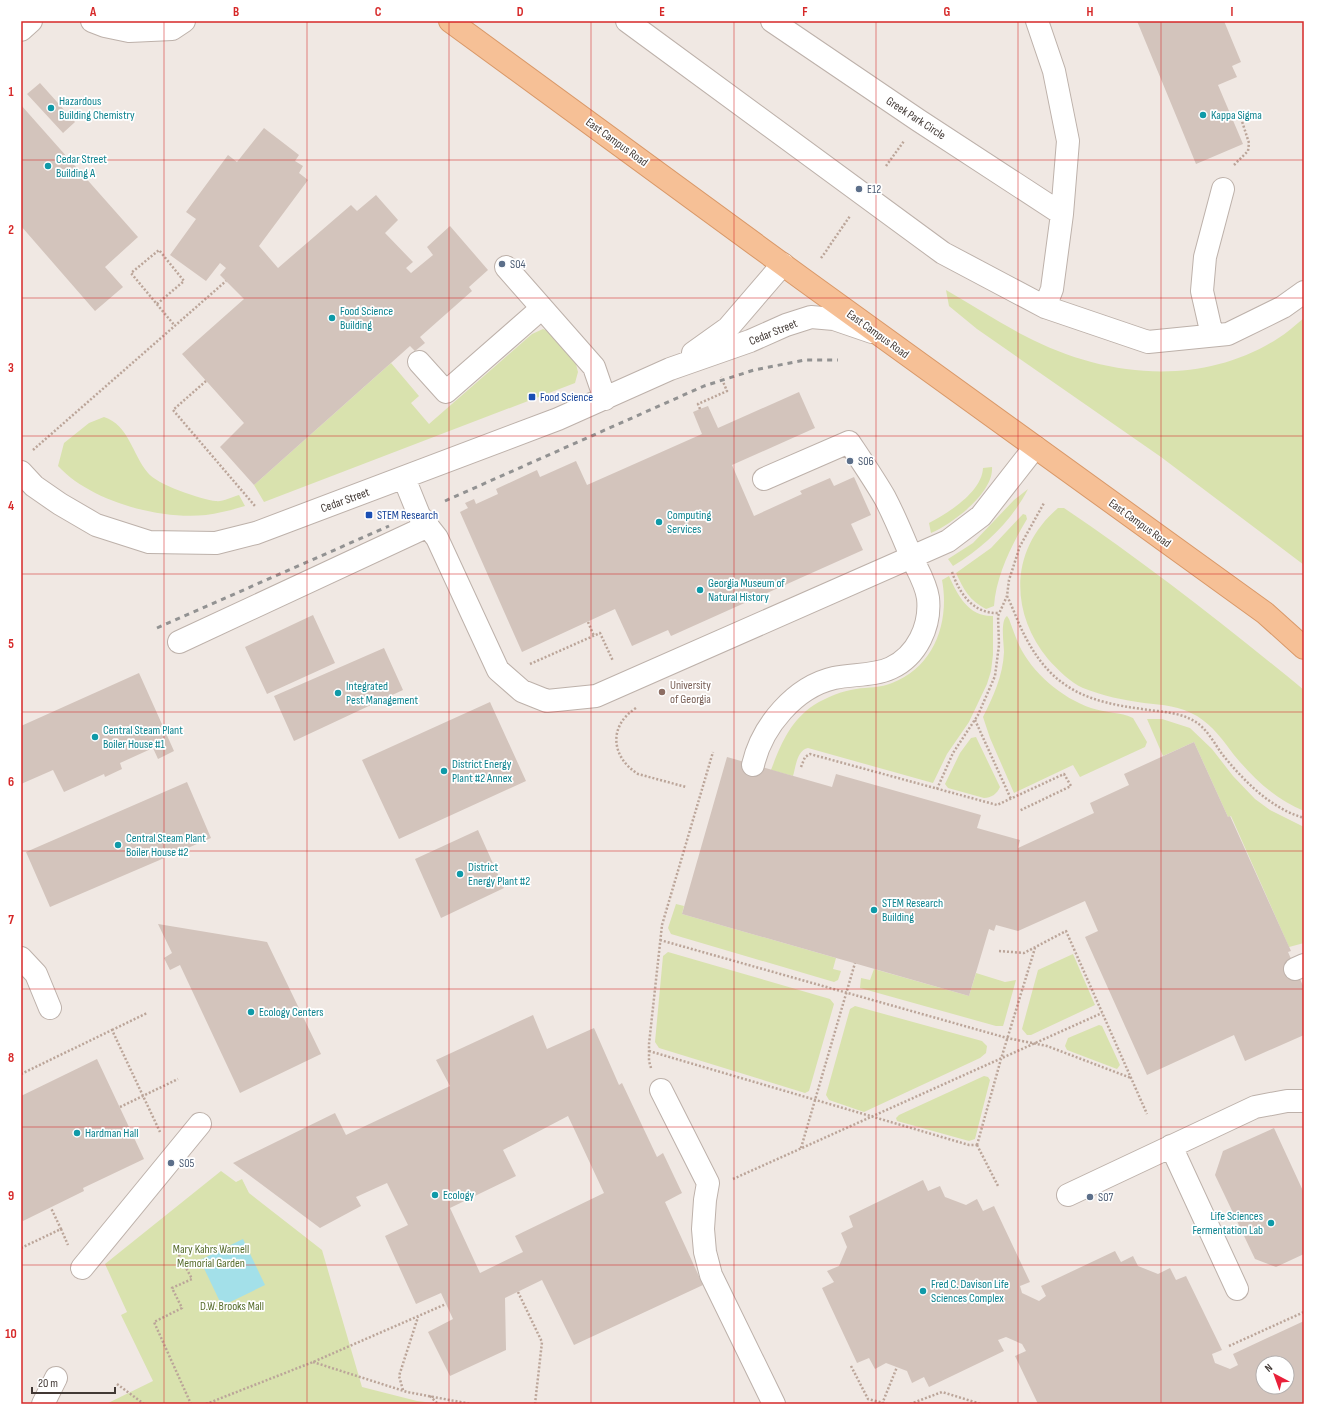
<svg xmlns="http://www.w3.org/2000/svg" width="1325" height="1425" viewBox="0 0 1325 1425" font-family="'Sofia Sans Condensed',sans-serif">
  <style>
    .green { fill: #d9e2ae }
    .water { fill: #a3e0e9 }
    .building { fill: #d3c4bc; fill-rule: evenodd }
    .lines { fill: none; stroke-linecap: round; stroke-linejoin: round }
    .minor-casing { stroke: #bdb1aa; stroke-width: 24 }
    .major-casing { stroke: #d99868; stroke-width: 24 }
    .path { stroke: #bba599; stroke-width: 2.5; stroke-dasharray: 2 2; stroke-linecap: butt }
    .minor { stroke: #fff; stroke-width: 22 }
    .major { stroke: #f6c096; stroke-width: 22 }
    .rail { stroke: #929292; stroke-width: 3; stroke-dasharray: 5 5; stroke-linecap: butt }
    .grid { fill: none; stroke: #d62828; stroke-width: 1; stroke-opacity: 0.55 }
    .culture-dot { fill: #0f9aa8; stroke: #fff; stroke-width: 1.5 }
    .service-dot { fill: #5c6f8a; stroke: #fff; stroke-width: 1.5 }
    .transit-dot { fill: #1a4fb4; stroke: #fff; stroke-width: 1.5 }
    .education-dot { fill: #8d6e63; stroke: #fff; stroke-width: 1.5 }
    .labels { text-anchor: middle; stroke-width: 3.5; stroke-linejoin: round; paint-order: stroke }
    .culture-label { font-size: 12px; fill: #0d838f; stroke: #fff; text-anchor: start }
    .street-label { font-size: 12px; fill: #413834; stroke: #fff }
    .service-label { font-size: 12px; fill: #4e5e75; stroke: #fff; text-anchor: start }
    .transit-label { font-size: 12px; fill: #164399; stroke: #fff; text-anchor: start }
    .education-label { font-size: 12px; fill: #785e54; stroke: #fff; text-anchor: start }
    .park-label { font-size: 12px; fill: #576d2c; stroke: #fff }
    .neatline { fill: none; stroke: #d62828; stroke-width: 1.5 }
    .grid-label { font-size: 13px; text-anchor: middle; font-weight: bold; fill: #d62828 }
  </style>
  <rect width="100%" height="100%" fill="#f0e8e3"/>
  <path class="green" d="M 946,290 C 972,305 998,322 1025,336 C 1103,377 1200,388 1277,339 C 1287,333 1295,325 1304,318 L 1304,565 L 1161,457 L 977,329 L 949,306 Z
    M 543,329 L 550,332 L 576,364 L 578,372 L 575,383 L 264,502 L 254,485 L 391,363 L 419,396 L 411,403 L 429,424 L 532,334 Z
    M 104,417 C 129,425 132,454 148,473 C 156,484 202,500 216,501 C 222,502 232,497 239,495 L 245,506 C 232,510 219,513 206,515 C 159,520 90,501 58,466 L 64,443 L 89,423 Z
    M 992,467 C 994,493 952,524 931,533 L 929,523 C 948,513 982,492 983,468 Z
    M 1028,489 C 1011,522 984,547 953,566 L 948,559 L 973,543 L 1014,500 Z
    M 1058,508 L 1064,508 C 1147,564 1226,626 1304,690 L 1304,811 C 1275,799 1254,779 1234,755 C 1223,740 1213,726 1197,716 C 1180,706 1163,705 1144,703 C 1123,700 1103,696 1083,688 C 1071,683 1057,669 1048,659 C 1009,611 1010,549 1058,508 Z
    M 1023,514 L 1026,515 L 1027,519 C 1012,544 996,576 994,606 L 986,609 C 969,600 964,590 956,573 L 991,548 Z
    M 949,576 C 958,596 969,617 993,616 L 993,655 L 991,671 L 987,684 L 969,722 L 947,754 L 933,783 L 808,748 C 797,750 796,766 793,776 L 771,770 C 781,744 790,721 814,705 C 827,697 842,691 856,689 C 868,687 881,688 892,683 C 934,667 950,622 942,580 Z
    M 1007,616 L 1009,619 C 1012,627 1015,636 1019,645 C 1032,673 1062,698 1091,708 C 1105,713 1121,712 1133,718 L 1147,742 L 1145,747 L 1080,777 L 1073,765 L 1014,793 L 990,738 L 983,717 C 993,697 1003,676 1004,652 C 1004,644 1000,621 1007,616 Z
    M 1147,719 L 1162,719 L 1190,728 L 1212,749 L 1233,776 L 1255,799 L 1270,810 L 1304,827 L 1304,943 L 1289,947 L 1231,816 L 1228,817 L 1194,742 L 1163,756 Z
    M 976,737 L 1000,787 C 997,794 991,798 984,798 L 948,788 L 945,784 L 960,753 L 971,738 Z
    M 676,904 L 684,906 L 682,914 L 836,958 L 833,969 L 841,971 L 838,980 L 834,982 L 671,934 L 668,928 Z
    M 668,952 L 830,999 L 834,1004 L 809,1091 L 805,1093 L 659,1048 L 655,1042 L 663,956 Z
    M 1073,954 L 1095,1005 L 1031,1035 L 1027,1035 L 1022,1029 L 1038,970 Z
    M 874,969 L 969,996 L 976,973 L 1005,982 L 1016,980 L 1004,1023 L 1003,1026 L 996,1026 L 860,988 L 861,978 L 870,980 Z
    M 855,1006 L 982,1041 L 987,1046 L 986,1053 L 980,1058 L 864,1112 L 829,1100 L 826,1095 L 850,1009 Z
    M 1099,1025 L 1102,1026 L 1120,1065 L 1117,1069 L 1067,1050 L 1065,1046 L 1068,1038 Z
    M 984,1076 L 988,1077 L 990,1080 L 975,1139 L 969,1141 L 897,1121 L 896,1118 L 899,1115 Z
    M 221,1171 L 236,1182 L 242,1179 L 249,1193 L 322,1250 L 362,1387 L 417,1401 L 441,1404 L 106,1404 L 153,1381 L 121,1315 L 127,1312 L 105,1264 Z"/>
  <path class="water" d="M 243,1239 L 265,1285 L 222,1306 L 200,1260 Z"/>
  <path class="building" d="M 1137,21 L 1224,21 L 1241,62 L 1232,66 L 1237,77 L 1218,85 L 1243,144 L 1196,164 Z
    M 40,83 L 75,122 L 63,133 L 27,94 Z
    M 21,105 L 138,237 L 105,267 L 123,287 L 95,311 L 21,226 Z
    M 264,128 L 299,155 L 295,161 L 303,166 L 299,173 L 308,180 L 259,246 L 278,268 L 351,205 L 357,211 L 376,195 L 398,220 L 385,233 L 413,262 L 406,268 L 411,273 L 433,255 L 427,247 L 450,226 L 488,270 L 469,287 L 472,291 L 420,337 L 425,343 L 415,351 L 410,346 L 254,485 L 220,447 L 244,423 L 182,354 L 244,299 L 220,275 L 226,268 L 220,263 L 206,281 L 170,255 L 196,219 L 186,212 L 228,155 L 237,162 Z
    M 799,392 L 815,428 L 732,465 L 754,516 L 802,494 L 800,491 L 830,478 L 834,486 L 854,477 L 871,515 L 851,524 L 863,550 L 671,636 L 668,630 L 632,646 L 615,609 L 522,652 L 460,512 L 468,508 L 465,503 L 474,499 L 476,504 L 498,494 L 496,489 L 537,470 L 540,477 L 576,461 L 587,485 L 702,434 L 693,412 L 700,409 L 708,406 L 718,428 Z
    M 313,615 L 335,663 L 267,694 L 245,647 Z
    M 384,648 L 403,690 L 294,741 L 274,696 Z
    M 139,673 L 174,751 L 158,759 L 153,748 L 120,763 L 122,769 L 105,777 L 104,774 L 64,792 L 53,770 L 21,784 L 21,726 Z
    M 490,702 L 526,781 L 399,839 L 362,760 Z
    M 1194,742 L 1228,817 L 1230,816 L 1291,951 L 1288,952 L 1304,988 L 1304,1035 L 1245,1061 L 1234,1035 L 1147,1075 L 1085,937 L 1098,931 L 1085,901 L 1018,931 L 996,925 L 994,931 L 989,929 L 969,996 L 682,914 L 727,757 L 832,787 L 836,774 L 981,815 L 977,828 L 1020,840 L 1018,848 L 1094,813 L 1090,803 L 1129,785 L 1124,774 Z
    M 187,782 L 211,838 L 50,907 L 26,852 Z
    M 478,830 L 504,888 L 441,918 L 415,859 Z
    M 158,924 L 267,942 L 321,1054 L 240,1093 L 180,965 L 170,970 L 164,958 L 172,953 Z
    M 533,1015 L 547,1049 L 594,1028 L 619,1085 L 622,1083 L 657,1157 L 663,1153 L 682,1193 L 665,1202 L 703,1285 L 574,1345 L 542,1280 L 505,1298 L 506,1350 L 450,1376 L 428,1332 L 453,1319 L 441,1293 L 416,1304 L 385,1236 L 408,1225 L 387,1183 L 356,1197 L 361,1206 L 320,1228 L 233,1163 L 335,1113 L 346,1135 L 450,1086 L 436,1060 ZM 568,1116 L 604,1193 L 515,1236 L 523,1252 L 480,1273 L 450,1208 L 516,1176 L 503,1150 Z
    M 97,1059 L 144,1159 L 83,1188 L 84,1191 L 23,1221 L 21,1218 L 21,1096 Z
    M 1274,1128 L 1304,1193 L 1304,1254 L 1276,1267 L 1255,1259 L 1215,1175 L 1223,1151 Z
    M 923,1180 L 928,1191 L 940,1186 L 945,1197 L 966,1205 L 977,1199 L 983,1211 L 994,1206 L 1030,1282 L 1020,1286 L 1022,1293 L 1039,1301 L 1046,1296 L 1041,1286 L 1115,1251 L 1121,1262 L 1133,1256 L 1138,1266 L 1158,1274 L 1170,1268 L 1176,1280 L 1186,1276 L 1222,1350 L 1212,1354 L 1215,1363 L 1230,1369 L 1238,1365 L 1233,1354 L 1304,1321 L 1304,1404 L 1038,1404 L 1015,1356 L 1026,1351 L 1022,1344 L 1006,1337 L 998,1340 L 1004,1351 L 929,1387 L 924,1377 L 912,1383 L 907,1371 L 886,1363 L 875,1369 L 869,1358 L 857,1363 L 822,1288 L 834,1282 L 827,1271 L 839,1266 L 847,1247 L 841,1233 L 853,1227 L 849,1216 ZM 1263,1363 L 1287,1363 L 1287,1387 L 1263,1387 Z"/>
  <g class="lines">
    <defs>
      <path id="minor" d="M 92,21 L 105,26 L 129,31 L 172,29 L 184,21
        M 627,21 L 943,253 L 1045,307 L 1148,342 L 1228,334 L 1283,307 L 1304,292
        M 772,21 L 918,120 L 1062,214
        M 1037,21 L 1054,71 L 1068,141 L 1062,214 L 1052,289 L 1045,307
        M 21,30 L 31,21
        M 506,267 L 594,367 L 605,399
        M 1212,335 L 1202,291 L 1205,257 L 1223,189
        M 693,353 L 728,328 L 783,264
        M 419,362 L 446,392 L 542,308
        M 21,472 L 34,486 L 60,504 L 96,525 L 149,542 L 216,543 L 256,533 L 558,419 L 670,369 L 750,341 L 786,325 L 811,317 L 834,319 L 872,332
        M 404,478 L 419,515 L 437,538 L 498,670 L 522,691 L 547,701 L 596,696 L 948,541 L 981,516 L 1035,447
        M 179,642 L 428,526
        M 753,765 C 762,726 795,687 834,678 C 852,674 874,676 891,668 C 917,656 931,626 928,598 C 926,583 917,569 911,556 C 903,537 895,517 885,498 C 874,479 861,460 849,442 L 764,479
        M 21,958 L 36,974 L 50,1008
        M 1295,969 L 1304,965
        M 661,1090 L 708,1183 L 705,1200 L 703,1229 L 705,1252 L 711,1275 L 774,1404
        M 1171,1146 L 1237,1289
        M 1068,1195 L 1255,1107 L 1287,1101 L 1304,1101
        M 82,1268 L 200,1124
        M 43,1404 L 56,1378"/>
      <path id="major" d="M 450,21 L 804,280 L 1265,613 L 1304,648"/>
    </defs>
    <use href="#minor" class="minor-casing"/>
    <use href="#major" class="major-casing"/>
    <path class="path" d="M 1234,165 L 1248,151 L 1249,143 L 1239,112
      M 886,166 L 904,141
      M 828,248 L 850,216
      M 821,258 L 827,250
      M 157,304 L 184,281 L 159,250 L 131,273 L 175,326
      M 206,381 L 173,410 L 255,506
      M 700,409 L 698,404 L 727,391 L 721,377
      M 33,450 L 226,281
      M 952,572 C 960,595 974,614 999,613
      M 1007,596 C 1014,610 1019,626 1027,640 C 1054,690 1089,702 1142,709 C 1162,712 1184,712 1200,725 C 1209,733 1215,744 1222,754 C 1244,781 1270,808 1304,818
      M 588,622 L 594,636
      M 530,664 L 600,633 L 613,661
      M 636,708 C 608,726 611,757 638,774 L 686,787
      M 975,720 L 1011,799
      M 801,767 L 805,757 L 810,754 L 997,805 L 1064,774 L 1071,786 L 1019,811
      M 937,789 L 953,753 L 978,715 L 995,676 L 999,645 L 998,616 L 1007,596 L 1009,580 L 1020,546 L 1044,503
      M 660,940 L 1007,1038 L 1047,1046 L 1131,1078
      M 999,951 L 1024,953 L 1066,931 L 1147,1114
      M 112,1030 L 147,1013
      M 649,1051 L 969,1145 L 977,1145
      M 651,1068 L 649,1061 L 649,1044 L 662,925 L 713,752
      M 21,1074 L 112,1030 L 160,1132
      M 120,1107 L 178,1079
      M 977,1145 L 1001,1059 L 1035,948
      M 977,1145 L 998,1186
      M 801,1148 L 855,963
      M 733,1179 L 1102,1013
      M 61,1229 L 68,1245
      M 21,1248 L 61,1229 L 51,1208
      M 177,1251 L 192,1279 L 172,1288 L 182,1308 L 154,1322 L 191,1404
      M 518,1292 L 542,1342 L 535,1404
      M 1229,1346 L 1304,1312
      M 313,1362 L 407,1392 L 471,1404
      M 851,1366 L 868,1399 L 887,1404
      M 117,1384 L 144,1404
      M 403,1390 L 399,1376 L 418,1317
      M 430,1396 L 438,1404
      M 206,1404 L 313,1362 L 446,1304
      M 882,1404 L 897,1367
      M 910,1404 L 942,1392 L 981,1404"/>
    <use href="#minor" class="minor"/>
    <use href="#major" class="major"/>
    <path class="rail" d="M 445,501 L 704,386 L 754,370 L 805,360 L 838,360
      M 157,628 L 389,526"/>
  </g>
  <path class="grid" d="M 164,21 L 164,1404M 307,21 L 307,1404M 449,21 L 449,1404M 591,21 L 591,1404M 734,21 L 734,1404M 876,21 L 876,1404M 1018,21 L 1018,1404M 1161,21 L 1161,1404M 21,160 L 1304,160M 21,298 L 1304,298M 21,436 L 1304,436M 21,574 L 1304,574M 21,712 L 1304,712M 21,851 L 1304,851M 21,989 L 1304,989M 21,1127 L 1304,1127M 21,1265 L 1304,1265"/>
  <g class="culture-dot">
    <circle cx="51" cy="108" r="4"/>
    <circle cx="1203" cy="115" r="4"/>
    <circle cx="48" cy="166" r="4"/>
    <circle cx="332" cy="318" r="4"/>
    <circle cx="659" cy="522" r="4"/>
    <circle cx="700" cy="590" r="4"/>
    <circle cx="338" cy="693" r="4"/>
    <circle cx="95" cy="737" r="4"/>
    <circle cx="444" cy="771" r="4"/>
    <circle cx="118" cy="845" r="4"/>
    <circle cx="460" cy="874" r="4"/>
    <circle cx="874" cy="910" r="4"/>
    <circle cx="251" cy="1012" r="4"/>
    <circle cx="77" cy="1133" r="4"/>
    <circle cx="435" cy="1195" r="4"/>
    <circle cx="1271" cy="1223" r="4"/>
    <circle cx="923" cy="1291" r="4"/>
  </g>
  <g class="service-dot">
    <circle cx="859" cy="189" r="4"/>
    <circle cx="502" cy="264" r="4"/>
    <circle cx="850" cy="461" r="4"/>
    <circle cx="171" cy="1163" r="4"/>
    <circle cx="1090" cy="1197" r="4"/>
  </g>
  <g class="transit-dot">
    <rect x="528" y="393" width="8" height="8" rx="2"/>
    <rect x="365" y="511" width="8" height="8" rx="2"/>
  </g>
  <circle class="education-dot" cx="662" cy="692" r="4"/>
  <g class="labels">
    <g class="culture-label">
      <text x="59" y="105">Hazardous<tspan x="59" dy="14">Building Chemistry</tspan></text>
      <text x="1211" y="119">Kappa Sigma</text>
      <text x="56" y="163">Cedar Street<tspan x="56" dy="14">Building A</tspan></text>
      <text x="340" y="315">Food Science<tspan x="340" dy="14">Building</tspan></text>
      <text x="667" y="519">Computing<tspan x="667" dy="14">Services</tspan></text>
      <text x="708" y="587">Georgia Museum of<tspan x="708" dy="14">Natural History</tspan></text>
      <text x="346" y="690">Integrated<tspan x="346" dy="14">Pest Management</tspan></text>
      <text x="103" y="734">Central Steam Plant<tspan x="103" dy="14">Boiler House #1</tspan></text>
      <text x="452" y="768">District Energy<tspan x="452" dy="14">Plant #2 Annex</tspan></text>
      <text x="126" y="842">Central Steam Plant<tspan x="126" dy="14">Boiler House #2</tspan></text>
      <text x="468" y="871">District<tspan x="468" dy="14">Energy Plant #2</tspan></text>
      <text x="882" y="907">STEM Research<tspan x="882" dy="14">Building</tspan></text>
      <text x="259" y="1016">Ecology Centers</text>
      <text x="85" y="1137">Hardman Hall</text>
      <text x="443" y="1199">Ecology</text>
      <text x="1263" y="1220" text-anchor="end">Life Sciences<tspan x="1263" dy="14">Fermentation Lab</tspan></text>
      <text x="931" y="1288">Fred C. Davison Life<tspan x="931" dy="14">Sciences Complex</tspan></text>
    </g>
    <g class="street-label">
      <text transform="translate(916 118) rotate(33)" y="4">Greek Park Circle</text>
      <text transform="translate(617 142) rotate(36)" y="4">East Campus Road</text>
      <text transform="translate(773 332) rotate(-22)" y="4">Cedar Street</text>
      <text transform="translate(878 334) rotate(36)" y="4">East Campus Road</text>
      <text transform="translate(345 500) rotate(-20)" y="4">Cedar Street</text>
      <text transform="translate(1140 523) rotate(36)" y="4">East Campus Road</text>
    </g>
    <g class="service-label">
      <text x="867" y="193">E12</text>
      <text x="510" y="268">S04</text>
      <text x="858" y="465">S06</text>
      <text x="179" y="1167">S05</text>
      <text x="1098" y="1201">S07</text>
    </g>
    <g class="transit-label">
      <text x="540" y="401">Food Science</text>
      <text x="377" y="519">STEM Research</text>
    </g>
    <g class="education-label">
      <text x="670" y="689">University<tspan x="670" dy="14">of Georgia</tspan></text>
    </g>
    <g class="park-label">
      <text x="211" y="1253">Mary Kahrs Warnell<tspan x="211" dy="14">Memorial Garden</tspan></text>
      <text x="232" y="1310">D.W. Brooks Mall</text>
    </g>
  </g>
  <rect width="1325" height="1425" fill="none" stroke="#ffffff" stroke-width="44"/>
  <g transform="translate(1275 1375) rotate(319)"><circle r="19" fill="#ffffff" stroke="#b3afae"/>
  <path d="M0-3L7 15L0 10L-7 15Z" fill="#e9213a"/>
  <text y="-6" font-size="11" font-weight="bold" text-anchor="middle" fill="#413834">N</text>
  </g>
  <path d="M32 1387v6h83v-6" fill="none" stroke="#413834" stroke-width="2"/>
  <text x="38" y="1387" font-size="12" fill="#413834" stroke="#ffffff" stroke-width="3" paint-order="stroke">20 m</text>
  <rect x="22" y="22" width="1281" height="1381" class="neatline"/>
  <g class="grid-label">
    <text x="93" y="16">A</text>
    <text x="236" y="16">B</text>
    <text x="378" y="16">C</text>
    <text x="520" y="16">D</text>
    <text x="662" y="16">E</text>
    <text x="805" y="16">F</text>
    <text x="947" y="16">G</text>
    <text x="1090" y="16">H</text>
    <text x="1232" y="16">I</text>
    <text x="11" y="96">1</text>
    <text x="11" y="234">2</text>
    <text x="11" y="372">3</text>
    <text x="11" y="510">4</text>
    <text x="11" y="648">5</text>
    <text x="11" y="786">6</text>
    <text x="11" y="924">7</text>
    <text x="11" y="1062">8</text>
    <text x="11" y="1200">9</text>
    <text x="11" y="1338">10</text>
  </g>
</svg>
